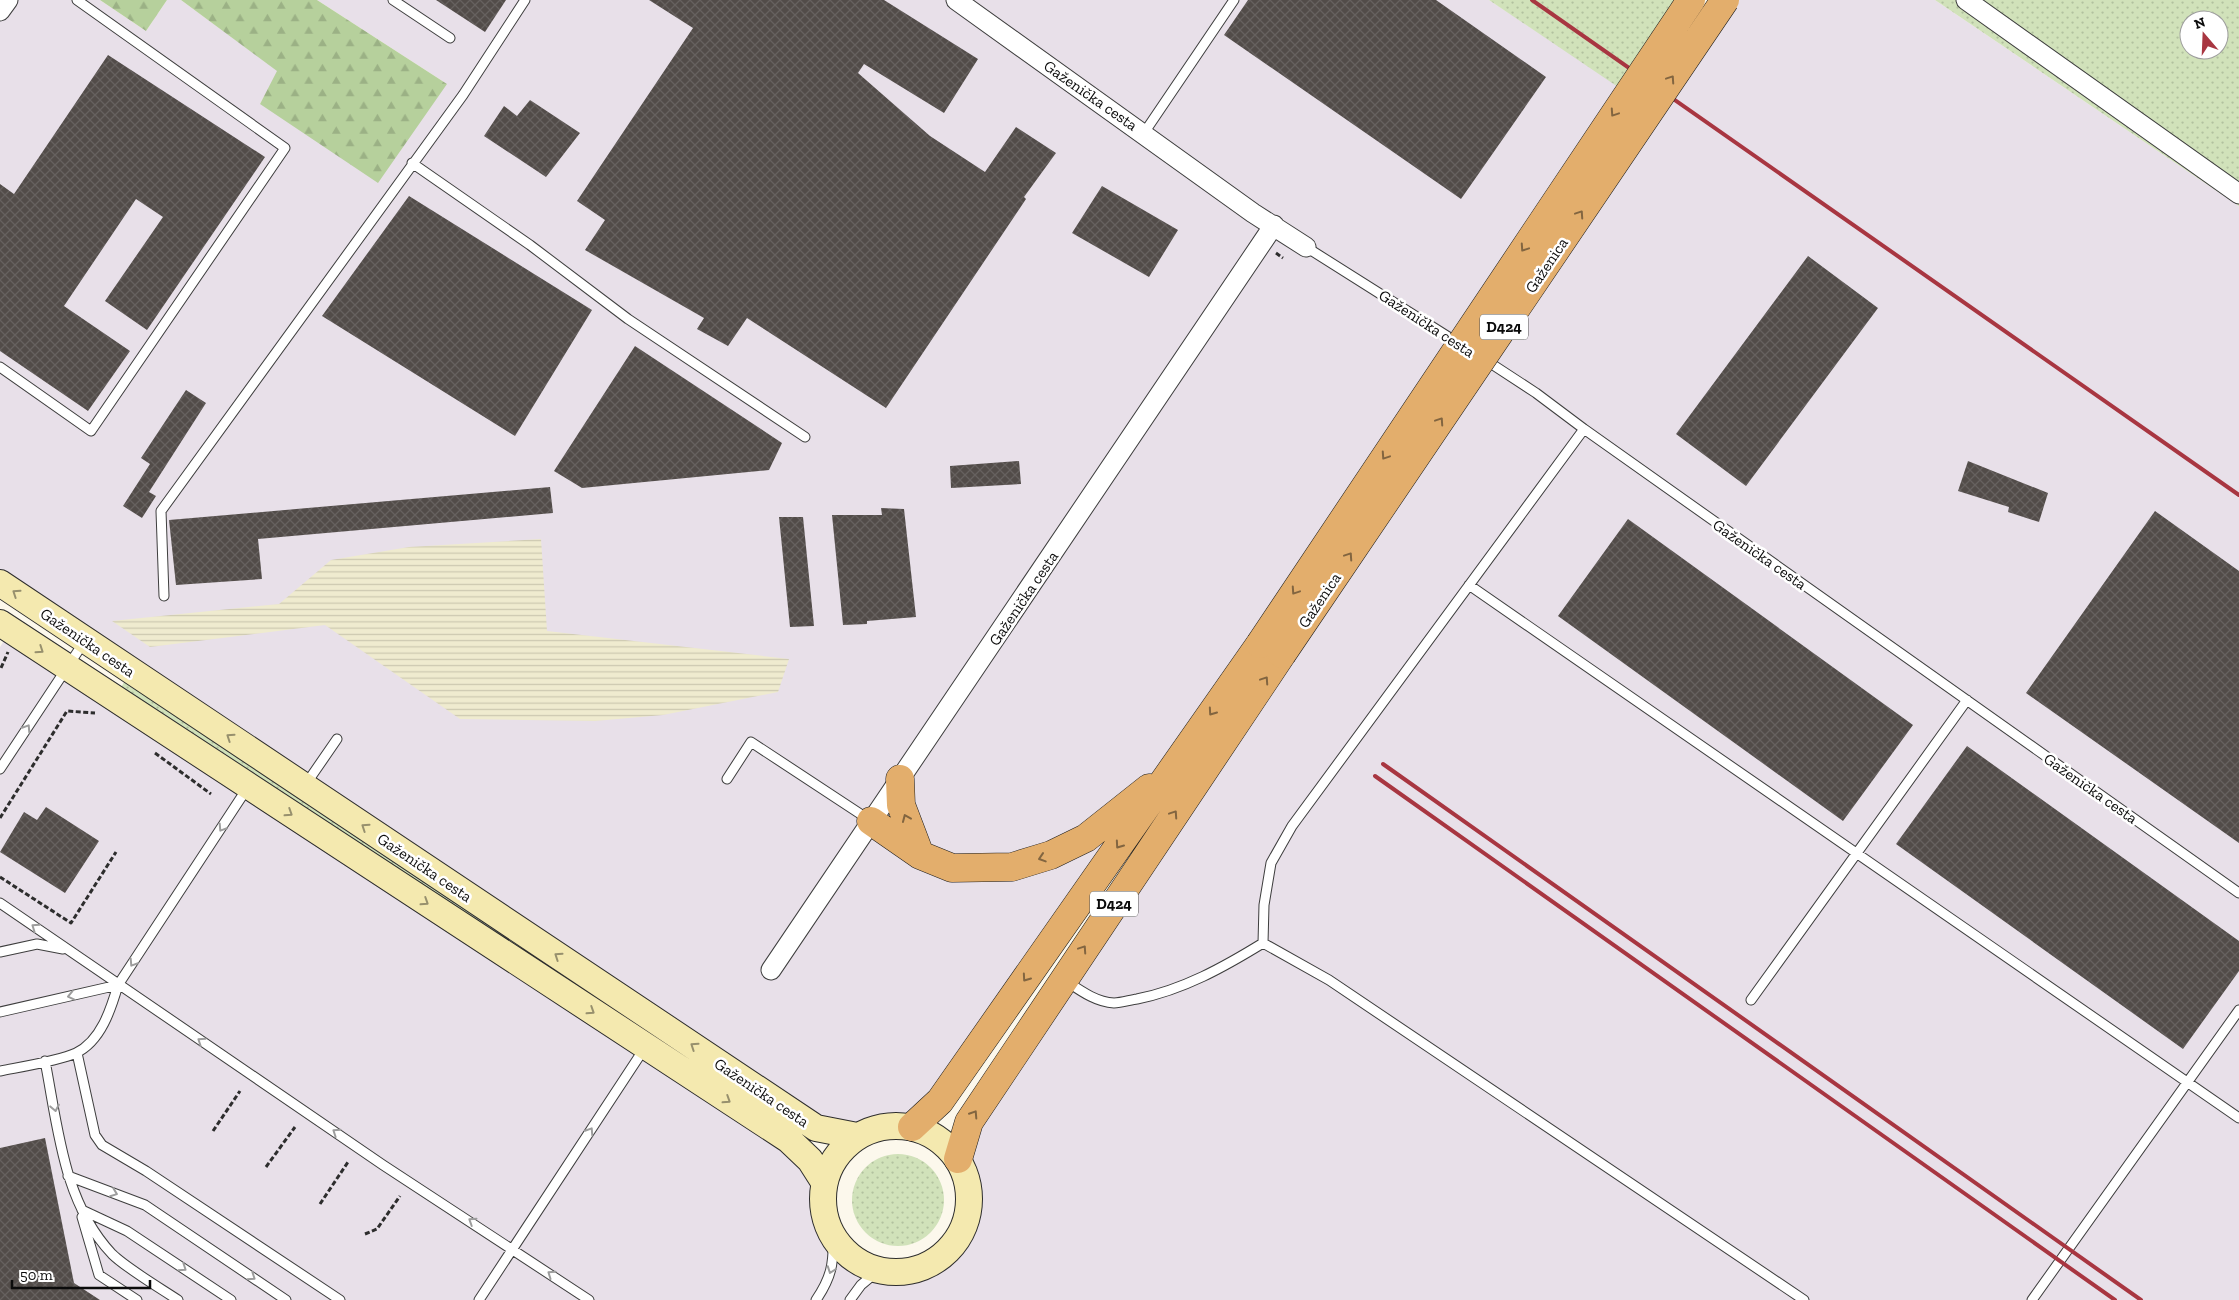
<svg xmlns="http://www.w3.org/2000/svg" width="2239" height="1300" viewBox="0 0 2239 1300" font-family="'Zilla Slab',serif">
  <style>
    .industrial { fill: #e8e0e9 }
    .farmland { fill: url(#farmland-rules) }
    .grass { fill: url(#grass-dots); fill-rule: evenodd }
    .forest { fill: url(#forest-firs) }
    .building { fill: url(#building-cross-hatch) }
    .lines { fill: none; stroke-linecap: round; stroke-linejoin: round }
    .service-casing { stroke: #3e3e3e; stroke-width: 11 }
    .minor-casing { stroke: #3e3e3e; stroke-width: 21 }
    .secondary-casing { stroke: #2d2d2d; stroke-width: 28 }
    .trunk-casing { stroke: #1c1c1c; stroke-width: 29 }
    .path { stroke: #2d2d2d; stroke-width: 3; stroke-dasharray: 5 2.5; stroke-linecap: butt }
    .service { stroke: #fff; stroke-width: 9 }
    .minor { stroke: #fff; stroke-width: 19 }
    .secondary { stroke: #f4e9af; stroke-width: 26 }
    .trunk { stroke: #e3ae6c; stroke-width: 28 }
    .rail { stroke: #a83641; stroke-width: 4 }
    .trunk-bridge-casing { stroke: #1c1c1c; stroke-width: 29; stroke-linecap: butt }
    .trunk-bridge { stroke: #e3ae6c; stroke-width: 28 }
    .oneway { stroke: #826540 }
    .oneway2 { stroke: #97906d }
    .oneway3 { stroke: #9d9d9d }
    .labels { text-anchor: middle; stroke-width: 5; stroke-linejoin: round; paint-order: stroke }
    .shield { fill: #fff; stroke: #545454; stroke-width: 1 }
    .shield-label { font-size: 15px; font-weight: bold; fill: #0b0b0b }
    .street-label { font-size: 16px; fill: #0b0b0b; stroke: #fff }
  </style>
  <defs>
    <pattern id="farmland-rules" width="6" height="5" patternUnits="userSpaceOnUse" patternTransform="scale(1.25)"><rect width="6" height="5" fill="#efebcf"/><path d="M0 2.5h6" fill="none" stroke="#ccc8b0"/></pattern>
    <pattern id="grass-dots" width="8" height="8" patternUnits="userSpaceOnUse" patternTransform="scale(1.25)"><rect width="8" height="8" fill="#d1e2ba"/><path d="M2 2h.1M6 6h.1" fill="none" stroke="#b2c19f" stroke-width="1.8" stroke-linecap="round"/></pattern>
    <pattern id="forest-firs" width="22" height="20" patternUnits="userSpaceOnUse" patternTransform="scale(1.25)"><rect width="22" height="20" fill="#b6d09c"/><path d="M5 1l3.5 6h-7zM16 11l3.5 6h-7z" fill="#9bb185"/></pattern>
    <pattern id="building-cross-hatch" width="8" height="8" patternUnits="userSpaceOnUse" patternTransform="scale(1.25)"><rect width="8" height="8" fill="#524c49"/><path d="M0 0l8 8M0 8l8-8" fill="none" stroke="#66615f"/></pattern>
  </defs>
  <rect width="100%" height="100%" fill="#fcf8ec"/>
  <path class="industrial" d="M 0,0 L 100,0 L 146,31 L 167,0 L 181,0 L 278,71 L 260,104 L 447,84 L 317,0 L 1489,0 L 1640,100 L 912,1127 L 857,1136 L 816,1128 L 0,573 Z
    M 1726,0 L 1935,0 L 2239,206 L 2239,1300 L 0,1300 L 0,647 L 11,630 L 789,1140 L 824,1182 L 823,1211 L 827,1225 L 833,1237 L 853,1258 L 879,1270 L 893,1272 L 908,1271 L 935,1260 L 955,1241 L 967,1215 L 968,1186 L 958,1159 Z"/>
  <path class="farmland" d="M 541,539 L 547,631 L 789,659 L 778,692 L 663,715 L 595,721 L 460,719 L 325,625 L 150,647 L 112,621 L 279,604 L 331,560 L 409,547 Z"/>
  <path class="grass" d="M 1489,0 L 1685,0 L 1621,89 Z
    M 1935,0 L 2239,0 L 2239,206 ZM 2189,20 L 2219,20 L 2219,50 L 2189,50 Z
    M 126,679 L 378,852 L 604,1002 L 600,1008 L 120,689 Z
    M852 1200a46 46 0 1 1 92 0a46 46 0 1 1-92 0Z"/>
  <path class="forest" d="M 100,0 L 167,0 L 146,31 Z
    M 181,0 L 317,0 L 447,84 L 378,183 L 260,104 L 277,71 Z"/>
  <path class="building" d="M 436,0 L 506,0 L 485,32 Z
    M 649,0 L 884,0 L 978,59 L 944,113 L 864,64 L 858,73 L 930,136 L 985,172 L 1016,127 L 1056,153 L 1024,197 L 1026,199 L 886,408 L 747,318 L 728,346 L 697,329 L 704,318 L 585,250 L 605,220 L 577,201 L 693,28 Z
    M 1248,0 L 1436,0 L 1546,77 L 1461,199 L 1224,35 Z
    M 108,55 L 265,157 L 147,330 L 105,301 L 163,217 L 136,199 L 64,306 L 130,351 L 88,411 L 0,351 L 0,184 L 14,194 Z
    M 530,100 L 580,133 L 546,177 L 484,136 L 504,106 L 517,116 Z
    M 1102,186 L 1178,230 L 1149,277 L 1072,233 Z
    M 409,196 L 592,310 L 515,436 L 322,316 Z
    M 1808,256 L 1878,308 L 1746,486 L 1676,434 Z
    M 635,346 L 782,443 L 769,470 L 582,488 L 554,471 Z
    M 186,390 L 206,403 L 149,492 L 156,496 L 142,518 L 123,506 L 150,464 L 141,458 Z
    M 1019,461 L 1021,484 L 951,488 L 950,466 Z
    M 1968,461 L 2048,493 L 2039,522 L 2008,512 L 2009,507 L 1958,491 Z
    M 550,487 L 553,513 L 258,539 L 262,579 L 176,585 L 169,520 Z
    M 881,508 L 904,509 L 916,617 L 867,621 L 867,624 L 843,625 L 832,515 L 882,515 Z
    M 2155,511 L 2239,571 L 2239,843 L 2026,693 Z
    M 779,517 L 803,517 L 814,626 L 790,627 Z
    M 1628,519 L 1913,725 L 1843,821 L 1558,616 Z
    M 1967,746 L 2239,941 L 2239,971 L 2183,1049 L 1896,844 Z
    M 46,807 L 99,841 L 65,893 L 0,852 L 24,812 L 37,820 Z
    M 45,1138 L 74,1283 L 100,1300 L 0,1300 L 0,1148 Z"/>
  <g class="lines">
    <defs>
      <path id="service" d="M 393,0 L 450,38
        M 1144,133 L 1234,0
        M 412,163 L 530,245 L 628,319 L 805,437
        M 1306,247 L 1458,343
        M 1484,359 L 1536,393 L 1584,429 L 2239,893
        M 0,367 L 91,431 L 285,148 L 77,0
        M 1469,585 L 2239,1118
        M 164,596 L 161,511 L 463,95 L 525,0
        M 0,769 L 84,642
        M 727,779 L 751,742 L 868,819
        M 306,784 L 337,739
        M 0,903 L 383,1165 L 589,1300
        M 1263,943 L 1329,980 L 1804,1300
        M 0,952 L 37,944 L 63,949
        M 1066,981 C 1081,991 1096,1002 1114,1003 C 1121,1003 1130,1000 1137,999 C 1183,990 1224,967 1263,943 L 1264,905 L 1271,863 L 1292,826 L 1584,429
        M 1751,1000 L 1967,700
        M 0,1012 L 118,985
        M 77,1053 L 95,1135 L 102,1145 L 146,1171 L 340,1300
        M 45,1061 C 58,1127 63,1202 112,1254 C 126,1268 160,1288 178,1300
        M 0,1071 C 20,1067 59,1061 76,1053 C 101,1041 111,1009 118,985 L 248,787
        M 68,1176 L 145,1205 L 286,1300
        M 82,1210 L 127,1231 L 231,1300
        M 82,1217 L 99,1275 L 137,1300
        M 479,1300 L 644,1049
        M 816,1300 C 831,1278 834,1264 833,1237
        M 850,1300 L 861,1285 L 879,1270
        M 2032,1300 L 2239,1010"/>
      <path id="minor" d="M 956,0 L 1253,213 L 1306,247
        M 1966,0 L 2239,194
        M 0,11 L 8,0
        M 771,970 L 1274,225"/>
      <path id="secondary" d="M 0,583 L 816,1128 L 857,1136
        M 0,623 L 789,1140 L 810,1160 L 824,1182
        M823 1199a73 73 0 1 1 146 0a73 73 0 1 1-146 0Z"/>
      <path id="trunk" d="M 900,779 L 901,805 L 920,855
        M 871,821 L 920,855 L 952,868 L 1012,867 L 1051,855 L 1086,838 L 1149,788
        M 912,1127 L 940,1101 L 1260,644
        M 958,1159 L 969,1122 L 1282,654"/>
    </defs>
    <use href="#service" class="service-casing"/>
    <use href="#minor" class="minor-casing"/>
    <use href="#secondary" class="secondary-casing"/>
    <use href="#trunk" class="trunk-casing"/>
    <path class="path" d="M 1276,253 L 1283,258
      M 1,668 L 8,652
      M 155,753 L 211,794
      M 0,818 L 67,711 L 95,713
      M 0,877 L 71,923 L 116,852
      M 213,1131 L 240,1091
      M 266,1167 L 295,1127
      M 320,1204 L 348,1162
      M 365,1234 L 377,1229 L 400,1196"/>
    <use href="#service" class="service"/>
    <use href="#minor" class="minor"/>
    <use href="#secondary" class="secondary"/>
    <use href="#trunk" class="trunk"/>
    <path class="rail" d="M 1532,0 L 2239,495
      M 1383,764 L 2141,1300
      M 1375,776 L 2115,1300"/>
    <defs>
      <path id="trunk-bridge" d="M 1260,644 L 1691,0
        M 1282,654 L 1725,0"/>
    </defs>
    <use href="#trunk-bridge" class="trunk-bridge-casing"/>
    <use href="#trunk-bridge" class="trunk-bridge"/>
  </g>
  <defs><path id="oneway-chevron" d="M-2-3.5L2.5 0L-2 3.5" fill="none" stroke-width="1.6" stroke-linecap="round" stroke-linejoin="round" transform="scale(1.25)"/></defs>
  <g class="oneway">
    <use href="#oneway-chevron" transform="translate(1671 79) rotate(-56)"/>
    <use href="#oneway-chevron" transform="translate(1614 113) rotate(124)"/>
    <use href="#oneway-chevron" transform="translate(1580 214) rotate(-56)"/>
    <use href="#oneway-chevron" transform="translate(1524 248) rotate(124)"/>
    <use href="#oneway-chevron" transform="translate(1440 421) rotate(-56)"/>
    <use href="#oneway-chevron" transform="translate(1385 456) rotate(124)"/>
    <use href="#oneway-chevron" transform="translate(1349 556) rotate(-56)"/>
    <use href="#oneway-chevron" transform="translate(1295 591) rotate(124)"/>
    <use href="#oneway-chevron" transform="translate(1265 680) rotate(-56)"/>
    <use href="#oneway-chevron" transform="translate(1212 712) rotate(125)"/>
    <use href="#oneway-chevron" transform="translate(1174 814) rotate(-56)"/>
    <use href="#oneway-chevron" transform="translate(906 818) rotate(-113)"/>
    <use href="#oneway-chevron" transform="translate(1119 845) rotate(125)"/>
    <use href="#oneway-chevron" transform="translate(1042 858) rotate(162)"/>
    <use href="#oneway-chevron" transform="translate(1083 949) rotate(-56)"/>
    <use href="#oneway-chevron" transform="translate(1026 978) rotate(125)"/>
    <use href="#oneway-chevron" transform="translate(974 1114) rotate(-57)"/>
  </g>
  <g class="oneway2">
    <use href="#oneway-chevron" transform="translate(16 593) rotate(-146)"/>
    <use href="#oneway-chevron" transform="translate(40 650) rotate(34)"/>
    <use href="#oneway-chevron" transform="translate(230 737) rotate(-146)"/>
    <use href="#oneway-chevron" transform="translate(289 813) rotate(33)"/>
    <use href="#oneway-chevron" transform="translate(365 827) rotate(-146)"/>
    <use href="#oneway-chevron" transform="translate(425 902) rotate(33)"/>
    <use href="#oneway-chevron" transform="translate(558 956) rotate(-146)"/>
    <use href="#oneway-chevron" transform="translate(591 1011) rotate(33)"/>
    <use href="#oneway-chevron" transform="translate(694 1046) rotate(-146)"/>
    <use href="#oneway-chevron" transform="translate(727 1100) rotate(33)"/>
  </g>
  <g class="oneway3">
    <use href="#oneway-chevron" transform="translate(27 728) rotate(-57)"/>
    <use href="#oneway-chevron" transform="translate(222 828) rotate(123)"/>
    <use href="#oneway-chevron" transform="translate(35 927) rotate(-145)"/>
    <use href="#oneway-chevron" transform="translate(133 963) rotate(123)"/>
    <use href="#oneway-chevron" transform="translate(71 996) rotate(167)"/>
    <use href="#oneway-chevron" transform="translate(201 1041) rotate(-146)"/>
    <use href="#oneway-chevron" transform="translate(55 1108) rotate(79)"/>
    <use href="#oneway-chevron" transform="translate(590 1131) rotate(-57)"/>
    <use href="#oneway-chevron" transform="translate(336 1132) rotate(-146)"/>
    <use href="#oneway-chevron" transform="translate(114 1193) rotate(21)"/>
    <use href="#oneway-chevron" transform="translate(472 1221) rotate(-147)"/>
    <use href="#oneway-chevron" transform="translate(183 1268) rotate(34)"/>
    <use href="#oneway-chevron" transform="translate(831 1270) rotate(110)"/>
    <use href="#oneway-chevron" transform="translate(551 1274) rotate(-145)"/>
    <use href="#oneway-chevron" transform="translate(252 1277) rotate(34)"/>
  </g>
  <g class="labels">
    <g class="shield">
      <rect x="1480" y="314.5" width="48" height="25" rx="4"/>
      <rect x="1090" y="891.5" width="48" height="25" rx="4"/>
    </g>
    <g class="shield-label">
      <text x="1504" y="332">D424</text>
      <text x="1114" y="909">D424</text>
    </g>
    <g class="street-label">
      <text transform="translate(1091 95) rotate(35)" y="6">Gaženička cesta</text>
      <text transform="translate(1546 265) rotate(-56)" y="6">Gaženica</text>
      <text transform="translate(1427 323) rotate(33)" y="6">Gaženička cesta</text>
      <text transform="translate(1760 554) rotate(35)" y="6">Gaženička cesta</text>
      <text transform="translate(1023 598) rotate(-56)" y="6">Gaženička cesta</text>
      <text transform="translate(1319 600) rotate(-56)" y="6">Gaženica</text>
      <text transform="translate(88 642) rotate(34)" y="6">Gaženička cesta</text>
      <text transform="translate(2091 788) rotate(35)" y="6">Gaženička cesta</text>
      <text transform="translate(425 867) rotate(34)" y="6">Gaženička cesta</text>
      <text transform="translate(762 1092) rotate(34)" y="6">Gaženička cesta</text>
    </g>
  </g>
  <g transform="translate(2204 35) rotate(341)"><circle r="24" fill="#ffffff" stroke="#9d9d9d"/>
  <path d="M0-4L9 19L0 12L-9 19Z" fill="#a83641"/>
  <text y="-8" font-size="14" font-weight="bold" text-anchor="middle" fill="#0b0b0b">N</text>
  </g>
  <path d="M12 1280v8h138v-8" fill="none" stroke="#0b0b0b" stroke-width="2.5"/>
  <text x="20" y="1280" font-size="15" fill="#0b0b0b" stroke="#ffffff" stroke-width="4" paint-order="stroke">50 m</text>
</svg>
